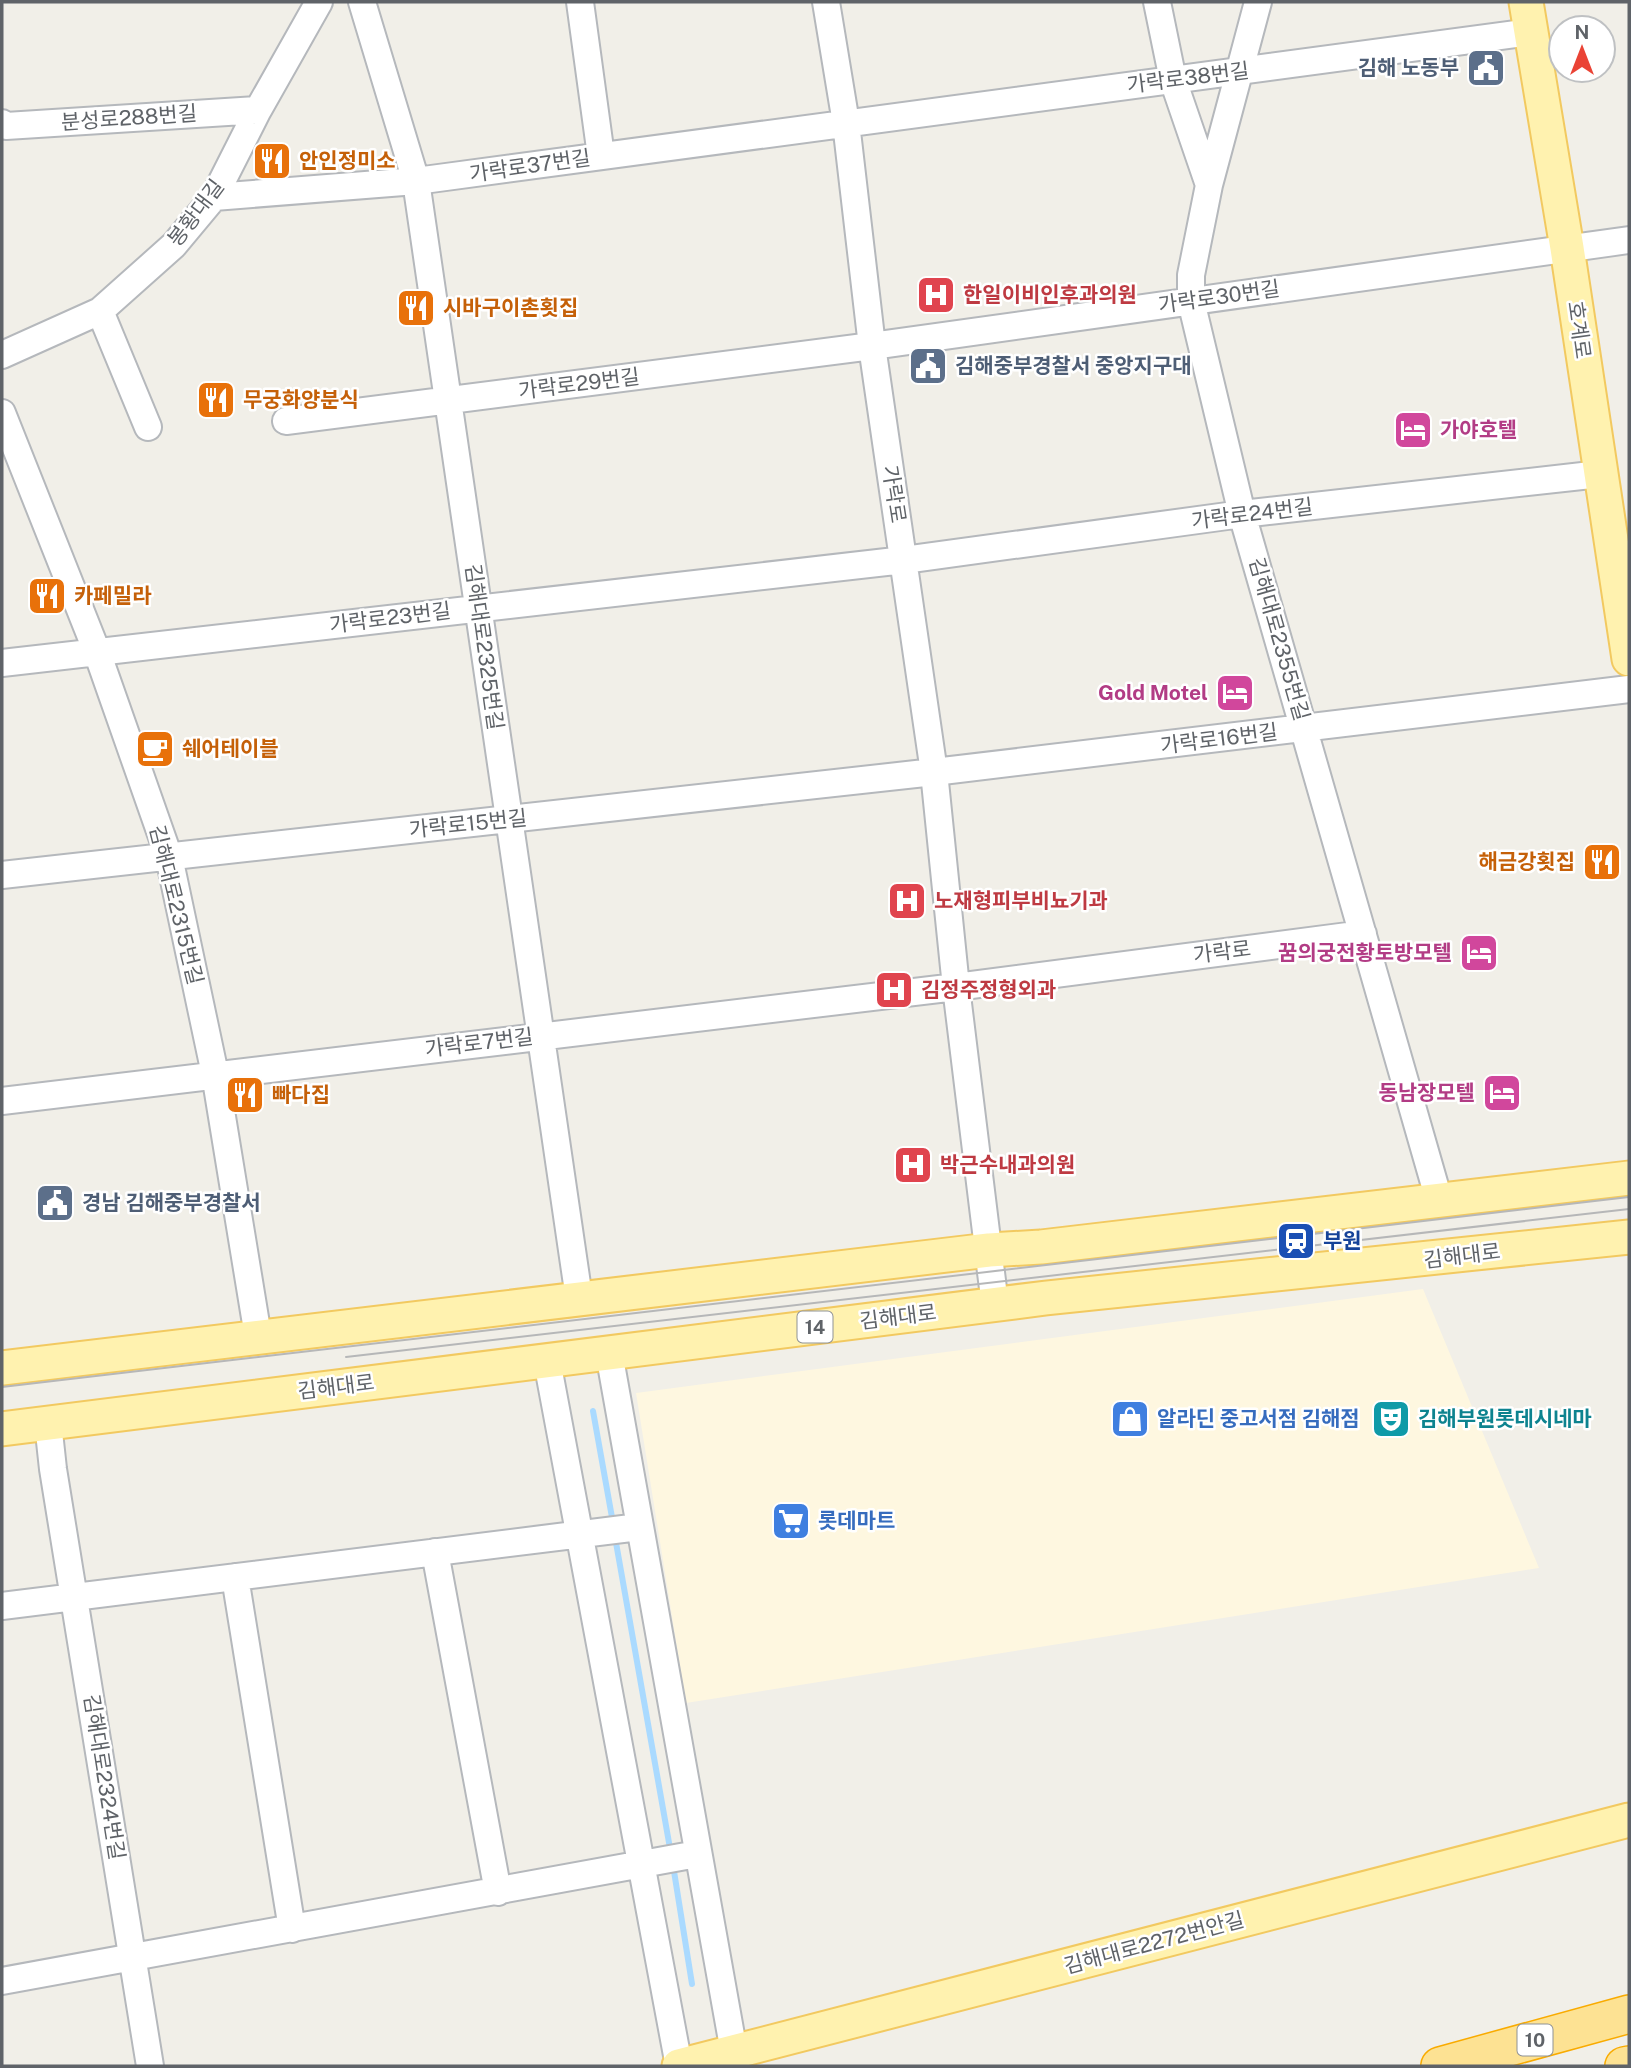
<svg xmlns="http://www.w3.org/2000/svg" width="1631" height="2068" viewBox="0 0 1631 2068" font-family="'Public Sans','Noto Sans KR',sans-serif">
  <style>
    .commercial { fill: #fef7e0 }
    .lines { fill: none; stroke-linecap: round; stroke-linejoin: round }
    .stream { stroke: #aadaff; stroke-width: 6 }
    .minor-casing { stroke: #b5b8bc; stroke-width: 30 }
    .major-casing { stroke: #f2c960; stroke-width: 37 }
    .highway-casing { stroke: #f9ab00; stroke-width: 40 }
    .minor { stroke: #fff; stroke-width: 26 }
    .major { stroke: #fff2af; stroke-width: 33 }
    .highway { stroke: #fde293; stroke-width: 37 }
    .tram { stroke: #b6b7b8; stroke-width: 2 }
    .labels { text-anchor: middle; stroke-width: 5; stroke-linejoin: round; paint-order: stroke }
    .shield { fill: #fff; stroke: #8f9295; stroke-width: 2 }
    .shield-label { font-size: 19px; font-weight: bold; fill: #5f6368 }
    .service-label { font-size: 21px; font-weight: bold; fill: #4e5e75; stroke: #fff; text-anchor: start }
    .street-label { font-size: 21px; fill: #5f6368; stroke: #fff }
    .food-label { font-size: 21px; font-weight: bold; fill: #c56008; stroke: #fff; text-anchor: start }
    .health-label { font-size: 21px; font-weight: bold; fill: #be3a42; stroke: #fff; text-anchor: start }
    .hotel-label { font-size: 21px; font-weight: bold; fill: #b23c85; stroke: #fff; text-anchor: end }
    .transit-label { font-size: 21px; font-weight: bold; fill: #164399; stroke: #fff; text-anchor: start }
    .shop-label { font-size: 21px; font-weight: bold; fill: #366cbe; stroke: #fff; text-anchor: start }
    .culture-label { font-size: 21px; font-weight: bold; fill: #0d838f; stroke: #fff; text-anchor: start }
  </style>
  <rect width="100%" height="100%" fill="#f1efe8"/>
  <path class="commercial" d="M 1423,1289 L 1539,1568 L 686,1703 L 636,1393 Z"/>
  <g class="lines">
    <path class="stream" d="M 593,1411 L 613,1523
      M 615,1537 L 671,1854
      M 673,1865 L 692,1984"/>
    <defs>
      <path id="minor" d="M 362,2 L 416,181 L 579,1298
        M 580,2 L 601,156
        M 826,2 L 846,123 L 872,346 L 934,772 L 956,987 L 995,1305
        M 1157,2 L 1173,80 L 1209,185
        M 1258,2 L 1209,185 L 1191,275 L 1191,301 L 1242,514 L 1439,1200
        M 2,123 L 6,126 L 258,110
        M 214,197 L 416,181 L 1531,32
        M 100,311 L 148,427
        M 2,355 L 100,311 L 174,245 L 214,197 L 258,110 L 319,2
        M 2,413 L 97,652 L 169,857 L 215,1074 L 258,1336
        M 286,421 L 872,346 L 1629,240
        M 2,663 L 904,560 L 1242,514 L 1600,474
        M 2,875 L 934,772 L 1629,689
        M 2,1101 L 956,987 L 1363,934
        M 609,1353 L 734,2052
        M 547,1361 L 679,2066
        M 48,1423 L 53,1469 L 150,2066
        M 435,1552 L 498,1892
        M 235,1577 L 292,1929
        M 2,1606 L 639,1527
        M 2,1981 L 697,1854"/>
      <path id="major" d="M 1526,2 L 1567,248 L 1629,659
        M 2,1368 L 989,1250 L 1041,1247 L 1629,1178
        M 2,1429 L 1046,1298 L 1629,1237
        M 679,2066 L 1629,1820"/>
      <path id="highway" d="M 1440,2066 L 1629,2014
        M 1624,2066 L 1629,2065"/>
    </defs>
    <use href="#minor" class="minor-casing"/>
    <use href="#major" class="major-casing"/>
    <use href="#highway" class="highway-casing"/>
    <use href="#minor" class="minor"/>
    <use href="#major" class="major"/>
    <use href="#highway" class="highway"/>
    <path class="tram" d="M 346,1357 L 1629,1209
      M 2,1387 L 1629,1197"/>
  </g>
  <defs>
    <symbol id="civic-square" viewBox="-11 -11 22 22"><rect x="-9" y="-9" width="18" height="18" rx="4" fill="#5c6f8a" stroke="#fff"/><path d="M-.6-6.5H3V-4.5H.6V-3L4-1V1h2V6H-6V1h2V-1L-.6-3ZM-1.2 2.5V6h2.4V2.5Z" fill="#fff"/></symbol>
    <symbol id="restaurant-square" viewBox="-11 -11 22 22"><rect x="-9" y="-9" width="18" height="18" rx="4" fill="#e8710a" stroke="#fff"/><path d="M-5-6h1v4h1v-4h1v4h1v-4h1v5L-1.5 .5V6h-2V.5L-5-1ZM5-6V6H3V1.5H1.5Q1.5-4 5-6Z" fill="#fff"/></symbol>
    <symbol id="hospital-square" viewBox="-11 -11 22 22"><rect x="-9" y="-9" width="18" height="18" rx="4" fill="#e0444e" stroke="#fff"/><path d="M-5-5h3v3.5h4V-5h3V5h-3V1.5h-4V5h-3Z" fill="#fff"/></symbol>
    <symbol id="hotel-square" viewBox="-11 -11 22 22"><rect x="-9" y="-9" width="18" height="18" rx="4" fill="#d1479c" stroke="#fff"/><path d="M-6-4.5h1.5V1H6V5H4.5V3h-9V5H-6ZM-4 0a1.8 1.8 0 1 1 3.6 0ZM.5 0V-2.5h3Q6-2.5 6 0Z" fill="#fff"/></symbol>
    <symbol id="cafe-square" viewBox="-11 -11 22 22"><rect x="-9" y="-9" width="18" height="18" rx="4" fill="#e8710a" stroke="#fff"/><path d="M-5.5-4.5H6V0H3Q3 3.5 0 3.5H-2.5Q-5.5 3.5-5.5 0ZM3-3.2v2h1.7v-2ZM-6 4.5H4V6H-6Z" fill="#fff"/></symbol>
    <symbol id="station-square" viewBox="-11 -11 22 22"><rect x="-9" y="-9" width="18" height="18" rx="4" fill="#1a4fb4" stroke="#fff"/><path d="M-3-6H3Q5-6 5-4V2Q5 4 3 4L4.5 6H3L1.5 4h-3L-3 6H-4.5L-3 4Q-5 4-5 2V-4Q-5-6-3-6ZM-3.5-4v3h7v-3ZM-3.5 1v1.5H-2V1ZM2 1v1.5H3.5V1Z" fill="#fff"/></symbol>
    <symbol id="shop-square" viewBox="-11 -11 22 22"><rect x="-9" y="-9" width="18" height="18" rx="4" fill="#3f7fe0" stroke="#fff"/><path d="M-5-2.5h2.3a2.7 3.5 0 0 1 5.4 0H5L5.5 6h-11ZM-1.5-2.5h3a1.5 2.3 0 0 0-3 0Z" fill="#fff"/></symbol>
    <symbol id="theatre-square" viewBox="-11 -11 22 22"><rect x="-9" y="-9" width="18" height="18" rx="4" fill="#0f9aa8" stroke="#fff"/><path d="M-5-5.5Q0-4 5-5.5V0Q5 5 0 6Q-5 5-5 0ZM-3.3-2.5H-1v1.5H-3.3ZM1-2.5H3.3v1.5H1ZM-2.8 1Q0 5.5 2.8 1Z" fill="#fff"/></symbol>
    <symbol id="supermarket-square" viewBox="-11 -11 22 22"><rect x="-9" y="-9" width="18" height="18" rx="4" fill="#3f7fe0" stroke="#fff"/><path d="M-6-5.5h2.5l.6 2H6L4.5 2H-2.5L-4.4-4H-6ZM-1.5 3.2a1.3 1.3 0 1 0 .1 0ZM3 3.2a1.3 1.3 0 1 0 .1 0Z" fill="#fff"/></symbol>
  </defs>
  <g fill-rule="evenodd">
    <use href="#civic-square" x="1464" y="46" width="44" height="44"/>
    <use href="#restaurant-square" x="250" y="139" width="44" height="44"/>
    <use href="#hospital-square" x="914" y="273" width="44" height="44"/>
    <use href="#restaurant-square" x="394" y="286" width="44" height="44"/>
    <use href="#civic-square" x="906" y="344" width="44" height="44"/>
    <use href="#restaurant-square" x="194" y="378" width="44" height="44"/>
    <use href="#hotel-square" x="1391" y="408" width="44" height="44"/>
    <use href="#restaurant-square" x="25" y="574" width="44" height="44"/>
    <use href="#hotel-square" x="1213" y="671" width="44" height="44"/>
    <use href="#cafe-square" x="133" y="727" width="44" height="44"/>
    <use href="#restaurant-square" x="1580" y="840" width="44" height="44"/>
    <use href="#hospital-square" x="885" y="879" width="44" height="44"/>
    <use href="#hotel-square" x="1457" y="931" width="44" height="44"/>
    <use href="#hospital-square" x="872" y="968" width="44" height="44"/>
    <use href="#hotel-square" x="1480" y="1071" width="44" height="44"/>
    <use href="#restaurant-square" x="223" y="1073" width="44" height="44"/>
    <use href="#hospital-square" x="891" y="1143" width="44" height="44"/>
    <use href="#civic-square" x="33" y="1181" width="44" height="44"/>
    <use href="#station-square" x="1274" y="1219" width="44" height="44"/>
    <use href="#shop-square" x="1108" y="1397" width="44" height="44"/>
    <use href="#theatre-square" x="1369" y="1397" width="44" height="44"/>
    <use href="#supermarket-square" x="769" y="1499" width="44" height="44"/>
  </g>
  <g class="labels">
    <g class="shield">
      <rect x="797.5" y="1311.5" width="35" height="31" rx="5"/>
      <rect x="1517.5" y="2024.5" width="35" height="31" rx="5"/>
    </g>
    <g class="shield-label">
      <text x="815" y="1334">14</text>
      <text x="1535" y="2047">10</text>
    </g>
    <g class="service-label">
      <text x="1459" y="75" text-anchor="end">김해 노동부</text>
      <text x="955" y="373">김해중부경찰서 중앙지구대</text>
      <text x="82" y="1210">경남 김해중부경찰서</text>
    </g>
    <g class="street-label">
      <text transform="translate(1188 78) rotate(-7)" y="7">가락로38번길</text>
      <text transform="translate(129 118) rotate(-4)" y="7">분성로288번길</text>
      <text transform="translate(530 166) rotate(-8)" y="7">가락로37번길</text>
      <text transform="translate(196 213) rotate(-53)" y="7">봉황대길</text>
      <text transform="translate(1219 297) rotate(-8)" y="7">가락로30번길</text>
      <text transform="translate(1579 330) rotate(82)" y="7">호계로</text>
      <text transform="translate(579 384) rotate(-7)" y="7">가락로29번길</text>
      <text transform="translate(894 494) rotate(81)" y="7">가락로</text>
      <text transform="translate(1252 514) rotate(-7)" y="7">가락로24번길</text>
      <text transform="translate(390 618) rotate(-7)" y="7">가락로23번길</text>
      <text transform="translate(1279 639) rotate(74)" y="7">김해대로2355번길</text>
      <text transform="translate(484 647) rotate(82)" y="7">김해대로2325번길</text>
      <text transform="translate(1219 739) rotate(-7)" y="7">가락로16번길</text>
      <text transform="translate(468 824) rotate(-6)" y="7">가락로15번길</text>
      <text transform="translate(176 905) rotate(76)" y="7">김해대로2315번길</text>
      <text transform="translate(1222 952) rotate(-7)" y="7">가락로</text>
      <text transform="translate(479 1043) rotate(-7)" y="7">가락로7번길</text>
      <text transform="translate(1462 1256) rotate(-7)" y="7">김해대로</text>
      <text transform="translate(898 1317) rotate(-7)" y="7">김해대로</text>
      <text transform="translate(336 1387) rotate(-7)" y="7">김해대로</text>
      <text transform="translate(104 1777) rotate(81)" y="7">김해대로2324번길</text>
      <text transform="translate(1154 1943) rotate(-15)" y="7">김해대로2272번안길</text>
    </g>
    <g class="food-label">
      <text x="299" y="168">안인정미소</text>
      <text x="443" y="315">시바구이촌횟집</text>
      <text x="243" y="407">무궁화양분식</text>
      <text x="74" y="603">카페밀라</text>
      <text x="182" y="756">쉐어테이블</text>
      <text x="1575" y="869" text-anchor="end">해금강횟집</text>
      <text x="272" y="1102">빠다집</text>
    </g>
    <g class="health-label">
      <text x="963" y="302">한일이비인후과의원</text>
      <text x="934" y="908">노재형피부비뇨기과</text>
      <text x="921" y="997">김정주정형외과</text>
      <text x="940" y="1172">박근수내과의원</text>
    </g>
    <g class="hotel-label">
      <text x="1440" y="437" text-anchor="start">가야호텔</text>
      <text x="1208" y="700">Gold Motel</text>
      <text x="1452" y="960">꿈의궁전황토방모텔</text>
      <text x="1475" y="1100">동남장모텔</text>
    </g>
    <g class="transit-label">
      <text x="1323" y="1248">부원</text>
    </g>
    <g class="shop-label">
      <text x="1157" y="1426">알라딘 중고서점 김해점</text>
      <text x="818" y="1528">롯데마트</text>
    </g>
    <g class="culture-label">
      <text x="1418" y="1426">김해부원롯데시네마</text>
    </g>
  </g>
  <rect width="1631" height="2068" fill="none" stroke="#5f6368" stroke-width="7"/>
  <g transform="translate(1582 49)"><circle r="33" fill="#ffffff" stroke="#bfc1c3" stroke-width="2"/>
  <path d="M0-5L12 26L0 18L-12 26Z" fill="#ea4335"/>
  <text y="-10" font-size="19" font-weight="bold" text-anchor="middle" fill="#5f6368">N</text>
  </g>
</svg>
